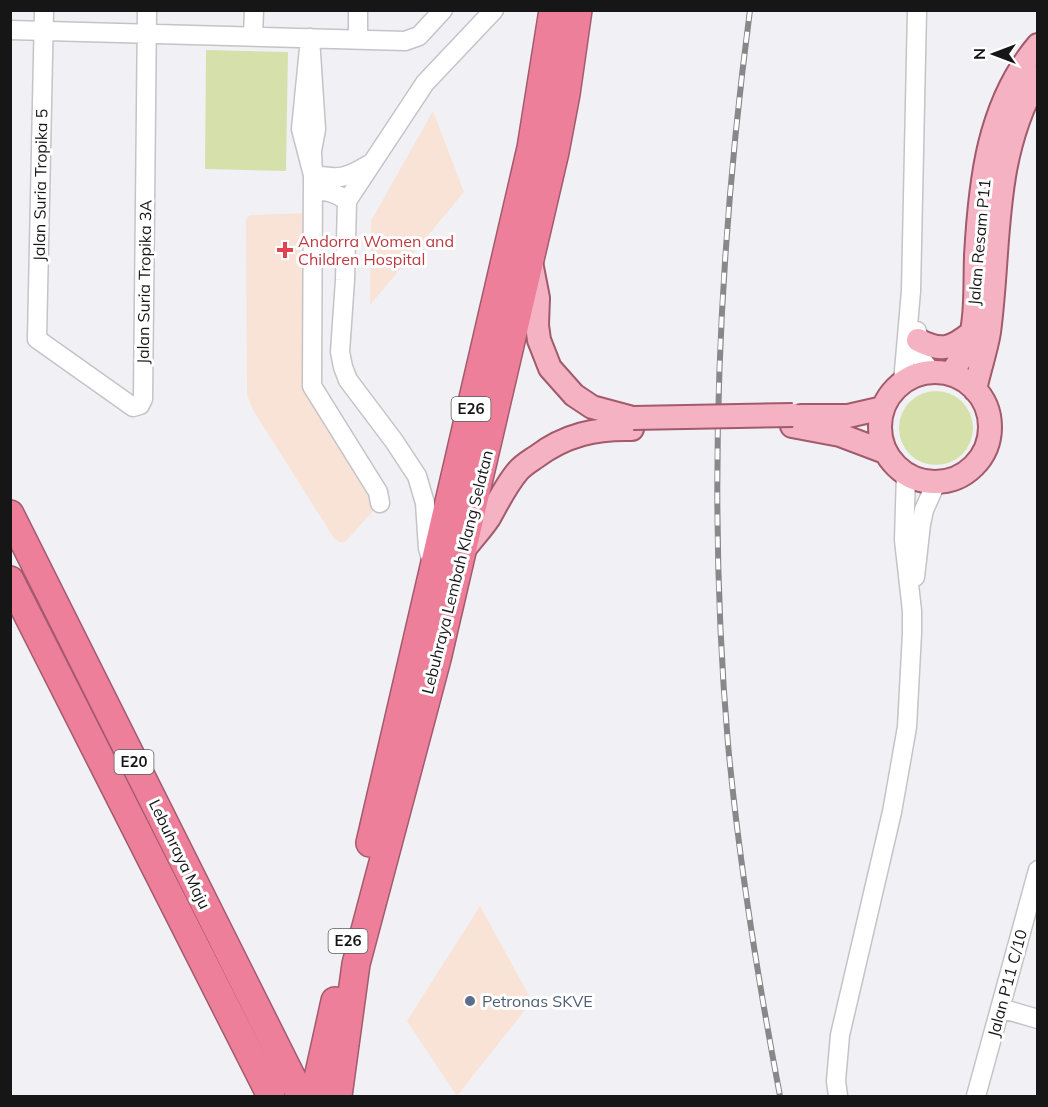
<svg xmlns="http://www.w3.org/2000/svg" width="1048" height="1107" viewBox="0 0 1048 1107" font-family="Mulish,sans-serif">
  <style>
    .commercial { fill: #f9e2d6 }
    .green { fill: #d6e0ab }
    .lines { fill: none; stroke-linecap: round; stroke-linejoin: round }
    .minor-casing { stroke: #c3c4c7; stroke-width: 21 }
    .major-casing { stroke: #a25a6d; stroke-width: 26 }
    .highway-casing { stroke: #a25a6d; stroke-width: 30 }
    .minor { stroke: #fff; stroke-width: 18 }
    .major { stroke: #f5b2c3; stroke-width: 22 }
    .highway { stroke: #ee7f9b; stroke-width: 27 }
    .rail-casing { stroke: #88888b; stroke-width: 6 }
    .rail { stroke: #fff; stroke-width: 4; stroke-dasharray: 11; stroke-linecap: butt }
    .major-bridge-casing { stroke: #a25a6d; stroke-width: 26; stroke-linecap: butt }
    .major-bridge { stroke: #f5b2c3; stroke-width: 22 }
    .health-dot { fill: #e0444e; stroke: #fff; stroke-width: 2 }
    .service-dot { fill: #5c6f8a; stroke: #fff; stroke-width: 2 }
    .labels { text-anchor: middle; stroke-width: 6; stroke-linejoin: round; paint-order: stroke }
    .shield { fill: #fff; stroke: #5c5c5d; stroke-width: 1.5 }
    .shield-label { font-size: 15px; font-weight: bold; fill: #161617 }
    .street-label { font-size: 16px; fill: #161617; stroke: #fff }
    .health-label { font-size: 16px; fill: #be3a42; stroke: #fff; text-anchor: start }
    .service-label { font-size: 16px; fill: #4e5e75; stroke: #fff; text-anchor: start }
  </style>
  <rect width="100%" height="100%" fill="#f1f1f5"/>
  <path class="commercial" d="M 433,111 L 464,192 L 370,305 L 371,221 Z
    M 308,213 L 308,384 L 376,505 L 374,510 L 345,542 L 339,542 L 334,538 L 253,410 L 247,395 L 246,221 L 248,216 L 251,215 Z
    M 480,906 L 532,1001 L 457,1096 L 407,1021 Z"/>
  <path class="green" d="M 206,50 L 288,52 L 286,171 L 205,169 Z
    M899 428a37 37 0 1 1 74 0a37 37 0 1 1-74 0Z"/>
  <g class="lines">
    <defs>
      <path id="minor" d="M 44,10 L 37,339 L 133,407 L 140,405 L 143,399 L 147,10
        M 358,10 L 358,39
        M 10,30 L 405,41 L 419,36 L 443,10
        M 253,36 L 254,10
        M 310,38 L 316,129 L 312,151 L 313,175 L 301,129 Z
        M 368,165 C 345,179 339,179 313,175 L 312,386 L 378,492 L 380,503
        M 313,190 C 327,191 335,192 347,201
        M 917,331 L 922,360 L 932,372
        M 903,382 L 911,291 L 917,10
        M 431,559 L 428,548 L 425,503 L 417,476 L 394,441 L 348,380 L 343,367 L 340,352 L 345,280 L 347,201 L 425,83 L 494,10
        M 915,577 L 921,524 L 924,510 L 936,483
        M 1000,1008 L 1038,1019
        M 838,1096 L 836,1081 L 840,1035 L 892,812 L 907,727 L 912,633 L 912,611 L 904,540 L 906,474
        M 976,1096 L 1038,870"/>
      <path id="major" d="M 531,262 L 538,298 L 537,325 L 539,340 L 550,368 L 574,395 L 592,407 L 633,418
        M 918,340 C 941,352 951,349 971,333
        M880 427a55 55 0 1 1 110 0a55 55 0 1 1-110 0Z
        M 951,374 C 956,365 964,356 968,347 C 977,322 975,283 976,256 C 980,182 988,104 1038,45
        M 975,390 C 979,370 986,351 989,332 C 1001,242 991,160 1038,77
        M 801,416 L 848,416 L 883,408
        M 792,426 L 840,435 L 885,452
        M 463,551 C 471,540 481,530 489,518 C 498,502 506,485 518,471 C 523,465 530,461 536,457 C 565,435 596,428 632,429"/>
      <path id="highway" d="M 10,514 L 301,1096
        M 10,580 L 271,1096
        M 370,843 L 531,148 L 553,10
        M 314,1096 L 335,1001
        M 338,1096 L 356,964 L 437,659 L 555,152 L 566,94 L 578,10"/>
    </defs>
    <use href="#minor" class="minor-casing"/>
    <use href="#major" class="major-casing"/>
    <use href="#highway" class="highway-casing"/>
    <use href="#minor" class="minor"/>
    <use href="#major" class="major"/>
    <use href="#highway" class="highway"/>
    <defs>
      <path id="rail" d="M 750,10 C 718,254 707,499 728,744 C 739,862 758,980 780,1096"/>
    </defs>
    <use href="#rail" class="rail-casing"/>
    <use href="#rail" class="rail"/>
    <defs>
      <path id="major-bridge" d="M 633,418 L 793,415"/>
    </defs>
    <use href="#major-bridge" class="major-bridge-casing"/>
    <use href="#major-bridge" class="major-bridge"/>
  </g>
  <path class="health-dot" d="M282 241h6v6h6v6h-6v6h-6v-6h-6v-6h6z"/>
  <circle class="service-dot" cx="470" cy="1001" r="6"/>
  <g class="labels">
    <g class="shield">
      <rect x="451.5" y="397" width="39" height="24" rx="4.5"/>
      <rect x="114.5" y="750" width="39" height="24" rx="4.5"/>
      <rect x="328.5" y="929" width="39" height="24" rx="4.5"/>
    </g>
    <g class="shield-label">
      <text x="471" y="414">E26</text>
      <text x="134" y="767">E20</text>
      <text x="348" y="946">E26</text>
    </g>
    <g class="street-label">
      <text transform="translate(40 185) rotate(-89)" y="6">Jalan Suria Tropika 5</text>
      <text transform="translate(979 242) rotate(-85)" y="6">Jalan Resam P11</text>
      <text transform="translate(144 282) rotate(-89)" y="6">Jalan Suria Tropika 3A</text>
      <text transform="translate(457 572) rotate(-76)" y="6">Lebuhraya Lembah Klang Selatan</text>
      <text transform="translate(180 854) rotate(64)" y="6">Lebuhraya Maju</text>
      <text transform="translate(1007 983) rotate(-75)" y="6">Jalan P11 C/10</text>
    </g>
    <g class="health-label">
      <text x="298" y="247">Andorra Women and<tspan x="298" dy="18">Children Hospital</tspan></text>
    </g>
    <g class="service-label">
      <text x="482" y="1007">Petronas SKVE</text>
    </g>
  </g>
  <rect width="1048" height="1107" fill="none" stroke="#161617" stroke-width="24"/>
  <g transform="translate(994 54) rotate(270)" stroke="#ffffff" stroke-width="4.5" paint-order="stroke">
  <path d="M0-4.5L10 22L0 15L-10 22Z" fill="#161617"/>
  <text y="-9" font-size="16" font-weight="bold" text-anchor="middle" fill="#161617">N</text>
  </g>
</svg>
